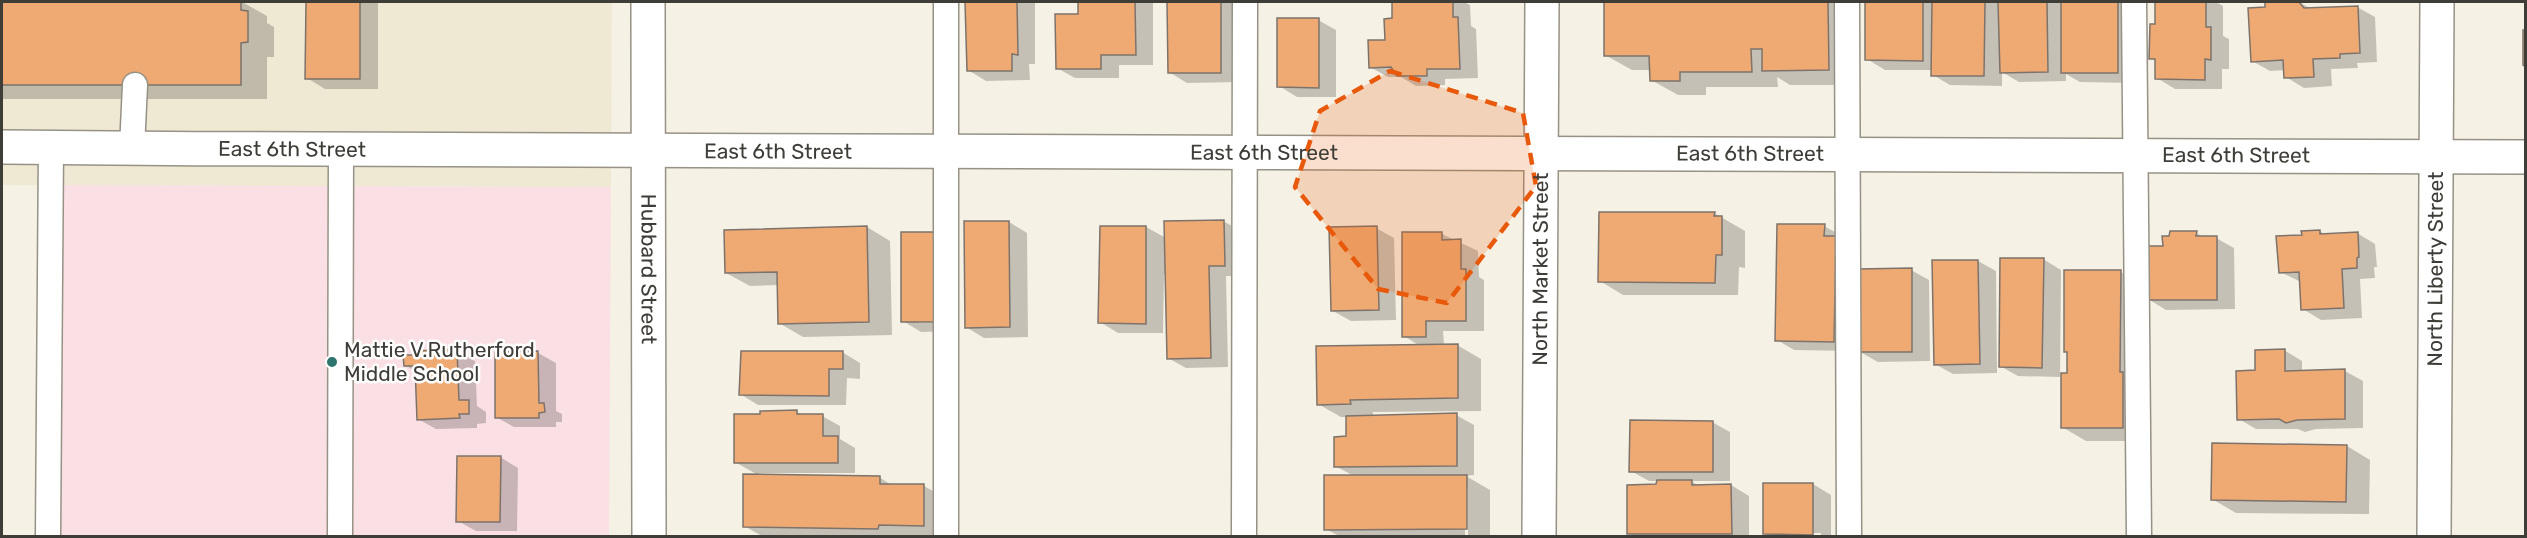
<svg xmlns="http://www.w3.org/2000/svg" width="2527" height="538" viewBox="0 0 2527 538" font-family="Rubik,sans-serif">
  <style>
    .built { fill: #efe9d4 }
    .education { fill: #fae0e4 }
    .shadow { fill: #0003; fill-rule: evenodd }
    .building { fill: #efaa73; stroke: #7e736b; stroke-width: 1.5 }
    .lines { fill: none; stroke-linecap: round; stroke-linejoin: round }
    .lane-casing { stroke: #969286; stroke-width: 27 }
    .street-casing { stroke: #969286; stroke-width: 36 }
    .secondary-casing { stroke: #969286; stroke-width: 36 }
    .lane { stroke: #fff; stroke-width: 24 }
    .street { stroke: #fff; stroke-width: 33 }
    .secondary { stroke: #fff; stroke-width: 33 }
    .marked { fill: #e8590c; fill-opacity: 0.2; stroke: #e8590c; stroke-width: 4.5; stroke-dasharray: 12 8; stroke-linejoin: round }
    .poi-dot { fill: #2d756e; stroke: #fff; stroke-width: 2 }
    .labels { text-anchor: middle; stroke-width: 5; stroke-linejoin: round; paint-order: stroke }
    .street-label { font-size: 21px; fill: #3f3d38; stroke: #fff }
    .poi-label { font-size: 21px; fill: #3f3d38; stroke: #fff; text-anchor: start }
  </style>
  <rect width="100%" height="100%" fill="#f5f1e4"/>
  <path class="built" d="M 2,2 L 612,2 L 611,187 L 2,185 Z"/>
  <path class="education" d="M 55,185 L 611,187 L 609,536 L 53,536 Z"/>
  <path class="shadow" d="M 2,2 L 242,2 L 267,16 L 267,23 L 274,27 L 274,57 L 267,57 L 267,99 L 2,99 Z
    M 307,2 L 378,2 L 378,89 L 325,89 L 307,78 Z
    M 967,2 L 1035,2 L 1035,64 L 1029,64 L 1030,80 L 986,81 L 968,70 Z
    M 1079,2 L 1153,2 L 1153,65 L 1119,65 L 1119,78 L 1075,78 L 1057,68 L 1080,16 Z
    M 1168,2 L 1239,2 L 1239,82 L 1187,83 L 1169,72 Z
    M 1393,2 L 1464,2 L 1470,5 L 1471,26 L 1476,29 L 1478,78 L 1445,79 L 1445,85 L 1416,86 L 1401,77 L 1388,77 L 1370,67 L 1386,42 L 1394,20 Z
    M 1605,2 L 1854,2 L 1855,85 L 1790,85 L 1777,77 L 1778,87 L 1706,87 L 1706,95 L 1678,95 L 1651,80 L 1651,70 L 1632,70 L 1605,55 Z
    M 1867,2 L 2135,2 L 2135,83 L 2080,82 L 2066,74 L 2066,81 L 2019,82 L 2002,72 L 2002,86 L 1950,85 L 1933,75 L 1933,70 L 1885,70 L 1867,59 Z
    M 2157,2 L 2216,2 L 2223,6 L 2223,36 L 2229,39 L 2229,69 L 2222,69 L 2222,89 L 2175,89 L 2157,78 L 2157,61 L 2151,58 L 2156,26 Z
    M 2266,2 L 2299,2 L 2311,9 L 2357,7 L 2375,17 L 2377,62 L 2357,63 L 2358,68 L 2331,69 L 2332,86 L 2304,88 L 2286,77 L 2286,70 L 2270,71 L 2252,61 L 2267,8 Z
    M 1318,20 L 1336,30 L 1336,97 L 1297,97 L 1279,86 Z
    M 1714,213 L 1745,231 L 1745,268 L 1739,267 L 1738,295 L 1623,295 L 1600,281 Z
    M 1223,221 L 1241,231 L 1242,276 L 1226,276 L 1228,367 L 1186,368 L 1168,358 L 1166,274 L 1164,274 L 1163,333 L 1118,333 L 1100,322 L 1146,227 L 1166,238 Z
    M 1009,222 L 1027,233 L 1028,337 L 984,338 L 966,327 L 965,223 Z
    M 1824,226 L 1842,236 L 1852,351 L 1794,350 L 1777,340 Z
    M 867,227 L 890,241 L 892,335 L 803,337 L 779,323 L 778,285 L 750,286 L 726,273 Z
    M 1376,228 L 1394,238 L 1396,320 L 1351,321 L 1333,311 Z
    M 2320,231 L 2326,235 L 2357,233 L 2375,244 L 2377,267 L 2374,267 L 2375,278 L 2360,279 L 2362,318 L 2321,320 L 2303,309 L 2301,282 L 2280,272 L 2303,236 Z
    M 2196,233 L 2204,237 L 2216,238 L 2234,248 L 2235,309 L 2166,310 L 2148,299 L 2164,248 Z
    M 1442,234 L 1478,251 L 1479,277 L 1484,280 L 1484,331 L 1443,331 L 1444,345 L 1457,345 L 1481,359 L 1481,411 L 1373,412 L 1373,417 L 1456,415 L 1474,425 L 1474,475 L 1466,476 L 1490,490 L 1490,536 L 1468,536 L 1468,487 L 1465,487 L 1465,536 L 1339,536 L 1326,529 L 1354,476 L 1335,466 L 1348,438 L 1348,417 L 1341,417 L 1318,404 L 1420,346 L 1404,336 Z
    M 955,244 L 956,331 L 921,332 L 903,321 ZM 919,320 L 946,323 L 919,323 Z
    M 2043,259 L 2061,270 L 2060,377 L 2018,376 L 2000,366 Z
    M 1978,261 L 1996,271 L 1997,373 L 1953,374 L 1935,364 Z
    M 1911,270 L 1929,280 L 1930,361 L 1878,362 L 1860,352 Z
    M 2066,272 L 2121,272 L 2144,285 L 2146,441 L 2086,441 L 2062,427 L 2069,374 Z
    M 2284,350 L 2302,361 L 2302,372 L 2345,371 L 2363,381 L 2363,428 L 2316,429 L 2305,432 L 2298,429 L 2256,429 L 2239,419 Z
    M 457,351 L 475,361 L 477,406 L 486,412 L 486,423 L 477,424 L 477,428 L 436,429 L 418,419 L 416,372 L 405,365 Z
    M 842,352 L 860,363 L 860,379 L 847,378 L 846,405 L 758,405 L 740,394 Z
    M 538,353 L 556,363 L 556,411 L 562,414 L 562,422 L 556,422 L 556,427 L 514,427 L 496,417 Z
    M 797,412 L 804,416 L 822,416 L 840,426 L 840,439 L 855,448 L 855,473 L 759,473 L 759,475 L 879,477 L 893,486 L 924,486 L 947,499 L 947,536 L 762,536 L 744,526 L 758,475 L 735,462 Z
    M 1712,422 L 1730,432 L 1730,481 L 1691,481 L 1699,486 L 1731,485 L 1749,496 L 1749,536 L 1634,536 L 1628,533 L 1658,486 L 1658,481 L 1649,481 L 1631,471 Z
    M 2347,446 L 2370,460 L 2369,514 L 2236,513 L 2212,499 Z
    M 500,457 L 518,468 L 517,531 L 476,531 L 458,521 Z
    M 1813,484 L 1831,495 L 1831,536 L 1770,536 L 1765,534 ZM 1781,533 L 1821,533 L 1821,536 L 1781,536 Z"/>
  <path class="building" d="M 2,2 L 241,2 L 241,10 L 248,11 L 248,42 L 241,43 L 241,85 L 2,85 Z
    M 306,2 L 360,2 L 360,79 L 305,79 Z
    M 965,2 L 1017,2 L 1018,55 L 1012,54 L 1012,71 L 967,71 Z
    M 1078,2 L 1135,2 L 1136,55 L 1101,55 L 1101,69 L 1056,69 L 1055,14 L 1078,14 Z
    M 1167,2 L 1221,2 L 1221,73 L 1168,73 Z
    M 1392,2 L 1453,2 L 1453,17 L 1458,17 L 1460,69 L 1427,69 L 1427,76 L 1397,76 L 1391,67 L 1369,68 L 1368,40 L 1385,40 L 1384,19 L 1392,18 Z
    M 1604,2 L 1828,2 L 1829,70 L 1762,71 L 1762,49 L 1751,49 L 1752,72 L 1680,72 L 1680,81 L 1650,81 L 1649,56 L 1604,56 Z
    M 1865,2 L 1923,2 L 1923,61 L 1865,60 Z
    M 1932,2 L 1985,2 L 1984,76 L 1931,76 Z
    M 1998,2 L 2047,2 L 2048,72 L 2000,73 Z
    M 2061,2 L 2118,2 L 2118,73 L 2061,73 Z
    M 2155,2 L 2206,2 L 2206,27 L 2211,27 L 2211,60 L 2205,59 L 2205,80 L 2155,79 L 2155,59 L 2149,59 L 2150,24 L 2155,24 Z
    M 2265,2 L 2299,2 L 2304,8 L 2358,6 L 2360,53 L 2340,54 L 2340,58 L 2313,59 L 2314,77 L 2284,78 L 2283,60 L 2251,62 L 2248,8 L 2265,7 Z
    M 1277,18 L 1319,18 L 1319,88 L 1277,87 Z
    M 2523,30 L 2526,30 L 2526,67 L 2523,65 Z
    M 1599,212 L 1715,212 L 1714,216 L 1722,216 L 1722,255 L 1716,255 L 1715,283 L 1598,282 Z
    M 1224,220 L 1225,266 L 1209,266 L 1211,358 L 1167,359 L 1164,221 Z
    M 964,221 L 1009,221 L 1010,327 L 965,328 Z
    M 1777,224 L 1825,224 L 1824,236 L 1836,236 L 1834,342 L 1775,341 Z
    M 867,226 L 869,322 L 778,324 L 777,272 L 725,273 L 724,230 Z
    M 1100,226 L 1146,226 L 1146,324 L 1098,323 Z
    M 1377,226 L 1379,310 L 1331,311 L 1329,227 Z
    M 2320,230 L 2320,234 L 2358,232 L 2359,257 L 2357,258 L 2357,268 L 2342,269 L 2344,308 L 2301,310 L 2299,272 L 2279,273 L 2276,236 L 2302,235 L 2301,231 Z
    M 2170,231 L 2197,231 L 2196,236 L 2217,236 L 2217,300 L 2147,300 L 2147,246 L 2163,246 L 2162,236 L 2169,236 Z
    M 901,232 L 938,232 L 938,322 L 901,322 Z
    M 1402,232 L 1442,232 L 1442,240 L 1461,239 L 1461,269 L 1466,269 L 1466,321 L 1426,321 L 1426,337 L 1402,337 Z
    M 2000,258 L 2044,258 L 2042,368 L 1999,367 Z
    M 1932,260 L 1978,260 L 1980,364 L 1934,365 Z
    M 1912,268 L 1912,352 L 1859,352 L 1858,269 Z
    M 2064,270 L 2121,270 L 2120,372 L 2123,372 L 2123,428 L 2061,428 L 2061,373 L 2067,373 L 2067,352 L 2064,352 Z
    M 1458,344 L 1458,398 L 1350,400 L 1351,404 L 1317,405 L 1316,346 Z
    M 457,349 L 459,400 L 469,400 L 469,414 L 459,414 L 460,418 L 417,420 L 415,366 L 404,366 L 403,355 L 414,355 L 415,351 Z
    M 2285,349 L 2285,371 L 2345,369 L 2345,419 L 2297,420 L 2286,423 L 2279,419 L 2237,420 L 2236,371 L 2255,370 L 2255,350 Z
    M 538,351 L 539,403 L 544,403 L 545,412 L 539,413 L 539,418 L 495,418 L 495,352 Z
    M 741,351 L 843,351 L 843,369 L 829,369 L 829,396 L 739,395 Z
    M 797,410 L 797,414 L 823,414 L 823,436 L 838,436 L 838,463 L 734,463 L 734,414 L 760,414 L 760,411 Z
    M 1457,413 L 1457,466 L 1334,467 L 1334,437 L 1346,436 L 1346,416 Z
    M 1630,420 L 1713,421 L 1713,472 L 1629,472 Z
    M 2212,443 L 2347,445 L 2346,502 L 2211,500 Z
    M 457,456 L 501,456 L 500,522 L 456,522 Z
    M 743,474 L 880,476 L 880,484 L 924,484 L 924,526 L 879,525 L 878,529 L 743,527 Z
    M 1324,475 L 1467,475 L 1467,529 L 1324,530 Z
    M 1657,480 L 1692,480 L 1692,485 L 1731,484 L 1732,534 L 1627,534 L 1627,485 L 1656,484 Z
    M 1763,483 L 1813,483 L 1813,535 L 1763,534 Z"/>
  <g class="lines">
    <defs>
      <path id="lane" d="M 1847,2 L 1849,536
        M 2134,2 L 2139,536
        M 132,148 L 135,85
        M 48,536 L 51,147
        M 340,536 L 341,150
        M 946,536 L 946,2
        M 1244,536 L 1245,2"/>
      <g id="street">
        <path id="s1" d="M 648,2 L 649,536"/>
        <path id="s2" d="M 2,147 C 843,155 1684,151 2526,157"/>
        <path id="s3" d="M 1539,536 L 1542,2"/>
      </g>
      <g id="secondary">
        <path id="s4" d="M 2434,536 L 2437,2"/>
      </g>
    </defs>
    <use href="#lane" class="lane-casing"/>
    <use href="#street" class="street-casing"/>
    <use href="#secondary" class="secondary-casing"/>
    <use href="#lane" class="lane"/>
    <use href="#street" class="street"/>
    <use href="#secondary" class="secondary"/>
  </g>
  <path class="marked" d="M 1390,71 L 1523,113 L 1536,186 L 1447,303 L 1378,289 L 1295,187 L 1320,111 Z"/>
  <circle class="poi-dot" cx="332" cy="362" r="6"/>
  <g class="labels">
    <g class="street-label">
      <text dy="7" stroke="none"><textPath href="#s2" startOffset="290">East 6th Street</textPath></text>
      <text dy="7" stroke="none"><textPath href="#s2" startOffset="776">East 6th Street</textPath></text>
      <text dy="7" stroke="none"><textPath href="#s2" startOffset="1262">East 6th Street</textPath></text>
      <text dy="7" stroke="none"><textPath href="#s2" startOffset="1748">East 6th Street</textPath></text>
      <text dy="7" stroke="none"><textPath href="#s2" startOffset="2234">East 6th Street</textPath></text>
      <text dy="7" stroke="none"><textPath href="#s1" startOffset="267">Hubbard Street</textPath></text>
      <text dy="7" stroke="none"><textPath href="#s3" startOffset="267">North Market Street</textPath></text>
      <text dy="7" stroke="none"><textPath href="#s4" startOffset="267">North Liberty Street</textPath></text>
    </g>
    <g class="poi-label">
      <text x="344" y="357">Mattie V.Rutherford<tspan x="344" dy="24">Middle School</tspan></text>
    </g>
  </g>
  <rect width="2527" height="538" fill="none" stroke="#3f3d38" stroke-width="6"/>
</svg>
